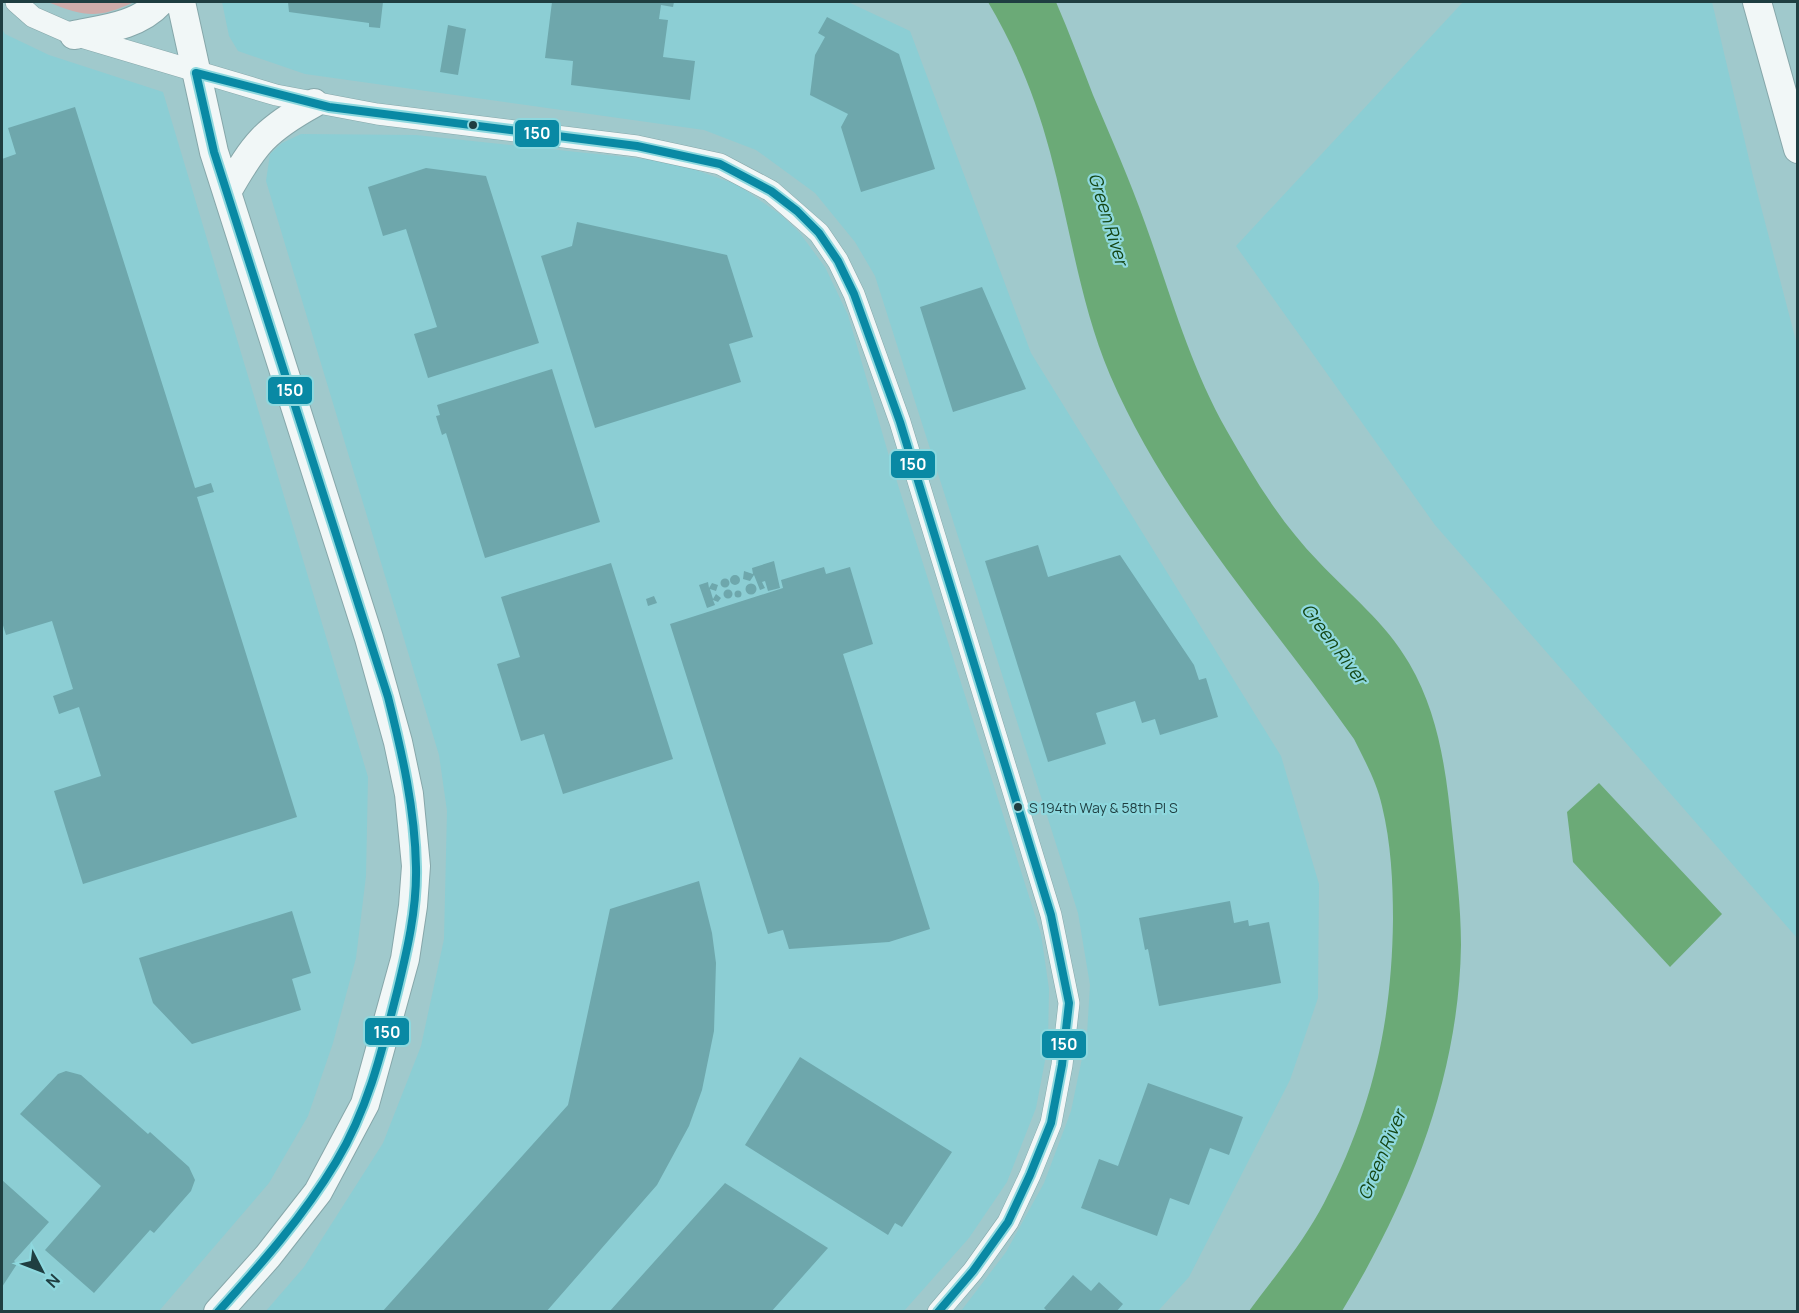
<svg xmlns="http://www.w3.org/2000/svg" width="1799" height="1313" viewBox="0 0 1799 1313" font-family="Manrope,sans-serif">
  <style>
    .built { fill: #8cced4 }
    .green { fill: #cfacaa }
    .water { fill: #6baa77 }
    .building { fill: #6ea7ac }
    .lines { fill: none; stroke-linecap: round; stroke-linejoin: round }
    .minor-casing { stroke: #86a7aa; stroke-width: 22 }
    .secondary-casing { stroke: #86a7aa; stroke-width: 30 }
    .minor { stroke: #f1f7f7; stroke-width: 21 }
    .secondary { stroke: #f1f7f7; stroke-width: 28 }
    .bus-1-casing { stroke: #8ed8de; stroke-width: 12 }
    .bus-1 { stroke: #0989a4; stroke-width: 8 }
    .bus-dot { fill: #1f3e41; stroke: #8ed8de; stroke-width: 2 }
    .labels { text-anchor: middle; stroke-width: 4.5; stroke-linejoin: round; paint-order: stroke }
    .bus-label { font-size: 14px; fill: #1f3e41; stroke: #8ed8de; text-anchor: start }
    .water-label { font-size: 18px; font-style: italic; fill: #144614; stroke: #8ed8de }
    .line-badge { stroke: #8ed8de; stroke-width: 2 }
    .badge-label { font-size: 16px; text-anchor: middle; font-weight: bold; fill: #fff }
  </style>
  <rect width="100%" height="100%" fill="#a0c9cc"/>
  <path class="built" d="M 222,2 L 848,2 L 910,31 L 1031,353 L 1281,756 L 1319,884 L 1318,998 L 1290,1080 L 1189,1277 L 1158,1311 L 961,1311 L 1006,1252 L 1044,1183 L 1071,1111 L 1087,1034 L 1090,985 L 1078,913 L 875,276 L 855,242 L 815,193 L 756,150 L 704,130 L 305,74 L 238,51 L 229,36 Z
    M 1463,2 L 1712,2 L 1753,176 L 1797,345 L 1797,938 L 1435,525 L 1236,246 Z
    M 2,29 L 5,34 L 49,55 L 163,92 L 368,777 L 366,876 L 356,958 L 333,1043 L 308,1116 L 269,1183 L 159,1311 L 2,1311 Z
    M 301,134 L 416,135 L 673,162 L 738,185 L 781,215 L 799,232 L 825,267 L 848,315 L 891,463 L 1041,934 L 1049,989 L 1048,1045 L 1036,1108 L 1007,1182 L 969,1238 L 904,1311 L 265,1312 L 304,1267 L 383,1143 L 421,1046 L 444,939 L 447,811 L 439,755 L 266,181 L 270,154 L 282,143 Z"/>
  <path class="green" d="M 48,2 L 134,2 C 98,19 85,17 48,2 Z"/>
  <path class="water" d="M 988,2 L 1056,2 C 1069,32 1081,64 1093,95 C 1111,138 1130,180 1145,223 C 1171,295 1189,364 1227,431 C 1253,477 1281,523 1318,561 C 1349,594 1386,623 1409,663 C 1439,714 1446,771 1452,829 C 1456,868 1461,906 1461,945 C 1459,1077 1410,1199 1342,1311 L 1249,1311 C 1275,1276 1303,1243 1324,1203 C 1372,1111 1392,1023 1393,919 C 1393,882 1391,843 1382,806 C 1377,783 1365,761 1354,739 C 1271,621 1168,510 1110,375 C 1080,304 1070,226 1050,152 C 1036,99 1016,49 988,2 Z
    M 1599,783 L 1722,914 L 1670,967 L 1573,862 L 1567,812 Z"/>
  <path class="building" d="M 288,2 L 383,2 L 380,28 L 369,27 L 369,23 L 289,12 Z
    M 552,2 L 674,2 L 673,7 L 661,5 L 659,19 L 668,20 L 663,57 L 695,61 L 690,100 L 571,85 L 573,61 L 545,58 Z
    M 827,17 L 899,54 L 935,169 L 861,192 L 841,127 L 848,114 L 810,95 L 815,55 L 825,37 L 818,33 Z
    M 448,25 L 466,29 L 458,75 L 440,72 Z
    M 75,107 L 195,488 L 211,483 L 214,492 L 197,497 L 297,817 L 83,884 L 54,791 L 101,776 L 79,707 L 59,714 L 53,696 L 73,689 L 52,621 L 6,635 L 2,622 L 2,159 L 16,154 L 8,128 Z
    M 426,168 L 486,176 L 539,343 L 428,378 L 414,334 L 437,327 L 406,229 L 383,236 L 368,187 Z
    M 577,222 L 727,255 L 753,337 L 729,344 L 741,382 L 595,428 L 541,256 L 572,246 Z
    M 982,287 L 1026,389 L 953,412 L 920,307 Z
    M 552,369 L 600,522 L 485,558 L 446,433 L 442,435 L 436,416 L 440,415 L 437,405 Z
    M 1038,545 L 1048,577 L 1120,555 L 1194,665 L 1199,680 L 1206,678 L 1218,717 L 1160,735 L 1155,719 L 1142,723 L 1135,701 L 1096,713 L 1106,744 L 1048,762 L 985,561 Z
    M 774,561 L 780,588 L 768,591 L 765,581 L 762,582 L 765,588 L 760,590 L 754,575 L 750,581 L 743,579 L 744,571 L 753,574 L 752,568 Z
    M 611,563 L 673,759 L 563,794 L 544,734 L 521,741 L 497,664 L 520,657 L 501,597 Z
    M 824,567 L 826,574 L 850,567 L 873,644 L 843,654 L 930,929 L 889,942 L 789,949 L 783,930 L 768,934 L 670,624 L 783,588 L 781,580 Z
    M730 580a5 5 0 1 1 10 0a5 5 0 1 1-10 0Z
    M720.5 583a4.5 4.5 0 1 1 9 0a4.5 4.5 0 1 1-9 0Z
    M 708,582 L 709,588 L 712,583 L 718,585 L 716,591 L 710,589 L 713,599 L 716,594 L 721,598 L 718,602 L 713,600 L 715,605 L 707,608 L 699,585 Z
    M745.5 589a5.5 5.5 0 1 1 11 0a5.5 5.5 0 1 1-11 0Z
    M723.5 594a4.5 4.5 0 1 1 9 0a4.5 4.5 0 1 1-9 0Z
    M734.5 594a3.5 3.5 0 1 1 7 0a3.5 3.5 0 1 1-7 0Z
    M 654,596 L 657,603 L 648,606 L 646,599 Z
    M 699,881 L 712,933 L 716,963 L 714,1031 L 702,1090 L 689,1126 L 657,1185 L 546,1312 L 382,1312 L 568,1105 L 610,909 Z
    M 1230,901 L 1234,923 L 1248,920 L 1249,926 L 1269,922 L 1281,983 L 1159,1006 L 1148,949 L 1145,950 L 1139,918 Z
    M 292,911 L 311,973 L 292,979 L 301,1010 L 192,1044 L 153,1003 L 139,958 Z
    M 800,1057 L 952,1152 L 902,1227 L 895,1223 L 888,1235 L 745,1145 Z
    M 66,1071 L 81,1075 L 148,1134 L 150,1132 L 189,1167 L 195,1180 L 191,1191 L 154,1233 L 150,1230 L 94,1293 L 45,1250 L 101,1186 L 20,1114 L 58,1074 Z
    M 1148,1083 L 1243,1117 L 1229,1155 L 1210,1148 L 1189,1205 L 1170,1198 L 1157,1236 L 1081,1208 L 1099,1159 L 1118,1166 Z
    M 2,1180 L 49,1222 L 14,1261 L 17,1264 L 2,1287 Z
    M 725,1183 L 828,1248 L 771,1312 L 609,1312 Z
    M 1073,1275 L 1091,1291 L 1099,1282 L 1123,1304 L 1116,1312 L 1048,1312 L 1044,1308 Z"/>
  <g class="lines">
    <defs>
      <path id="minor" d="M 16,2 L 33,17 L 74,35 L 276,95 L 377,114 L 637,146 L 720,164 L 771,191 L 819,233 L 838,261 L 854,294 L 900,422 L 1051,915 L 1069,1003 L 1062,1065 L 1051,1123 L 1030,1175 L 1008,1222 L 973,1271 L 938,1312"/>
      <path id="secondary" d="M 181,2 L 214,152 L 369,638 L 398,742 L 409,794 L 416,866 L 413,906 L 405,959 L 365,1104 L 318,1192 L 268,1256 L 218,1312
        M 1757,2 L 1798,149
        M 74,35 C 104,29 138,26 160,2
        M 227,192 C 254,144 265,130 314,103"/>
    </defs>
    <use href="#minor" class="minor-casing"/>
    <use href="#secondary" class="secondary-casing"/>
    <use href="#minor" class="minor"/>
    <use href="#secondary" class="secondary"/>
    <defs>
      <path id="bus-1" d="M 196,73 L 329,107 L 637,146 L 720,164 L 771,191 L 797,211 L 819,233 L 838,261 L 854,294 L 900,422 L 1051,915 L 1069,1003 L 1062,1065 L 1051,1123 L 1030,1175 L 1008,1222 L 973,1271 L 938,1312
        M 196,73 L 214,152 L 388,697 C 402,753 415,809 416,867 C 417,909 407,951 397,992 C 382,1051 368,1109 336,1162 C 303,1217 261,1264 218,1312"/>
    </defs>
    <use href="#bus-1" class="bus-1-casing"/>
    <use href="#bus-1" class="bus-1"/>
  </g>
  <g class="bus-dot">
    <circle cx="473" cy="125" r="5"/>
    <circle cx="1018" cy="807" r="5"/>
  </g>
  <g class="labels">
    <g class="bus-label">
      <text x="1029" y="813">S 194th Way &amp; 58th Pl S</text>
    </g>
    <g class="water-label">
      <text transform="translate(1108 219) rotate(73)" y="6">Green River</text>
      <text transform="translate(1334 644) rotate(53)" y="6">Green River</text>
      <text transform="translate(1382 1155) rotate(-67)" y="6">Green River</text>
    </g>
  </g>
  <g class="line-badge">
    <rect x="514" y="119" width="46" height="29" rx="6" fill="#0989a4"/>
    <rect x="267" y="376" width="46" height="29" rx="6" fill="#0989a4"/>
    <rect x="890" y="450" width="46" height="29" rx="6" fill="#0989a4"/>
    <rect x="364" y="1017" width="46" height="29" rx="6" fill="#0989a4"/>
    <rect x="1041" y="1030" width="46" height="29" rx="6" fill="#0989a4"/>
  </g>
  <g class="badge-label">
    <text x="537" y="139">150</text>
    <text x="290" y="396">150</text>
    <text x="913" y="470">150</text>
    <text x="387" y="1038">150</text>
    <text x="1064" y="1050">150</text>
  </g>
  <rect width="1799" height="1313" fill="none" stroke="#1f3e41" stroke-width="6"/>
  <g transform="translate(42 1271) rotate(132)" stroke="#8ed8de" stroke-width="4.5" paint-order="stroke">
  <path d="M0-4.5L10 22L0 15L-10 22Z" fill="#1f3e41"/>
  <text y="-9" font-size="16" font-weight="bold" text-anchor="middle" fill="#1f3e41">N</text>
  </g>
</svg>
